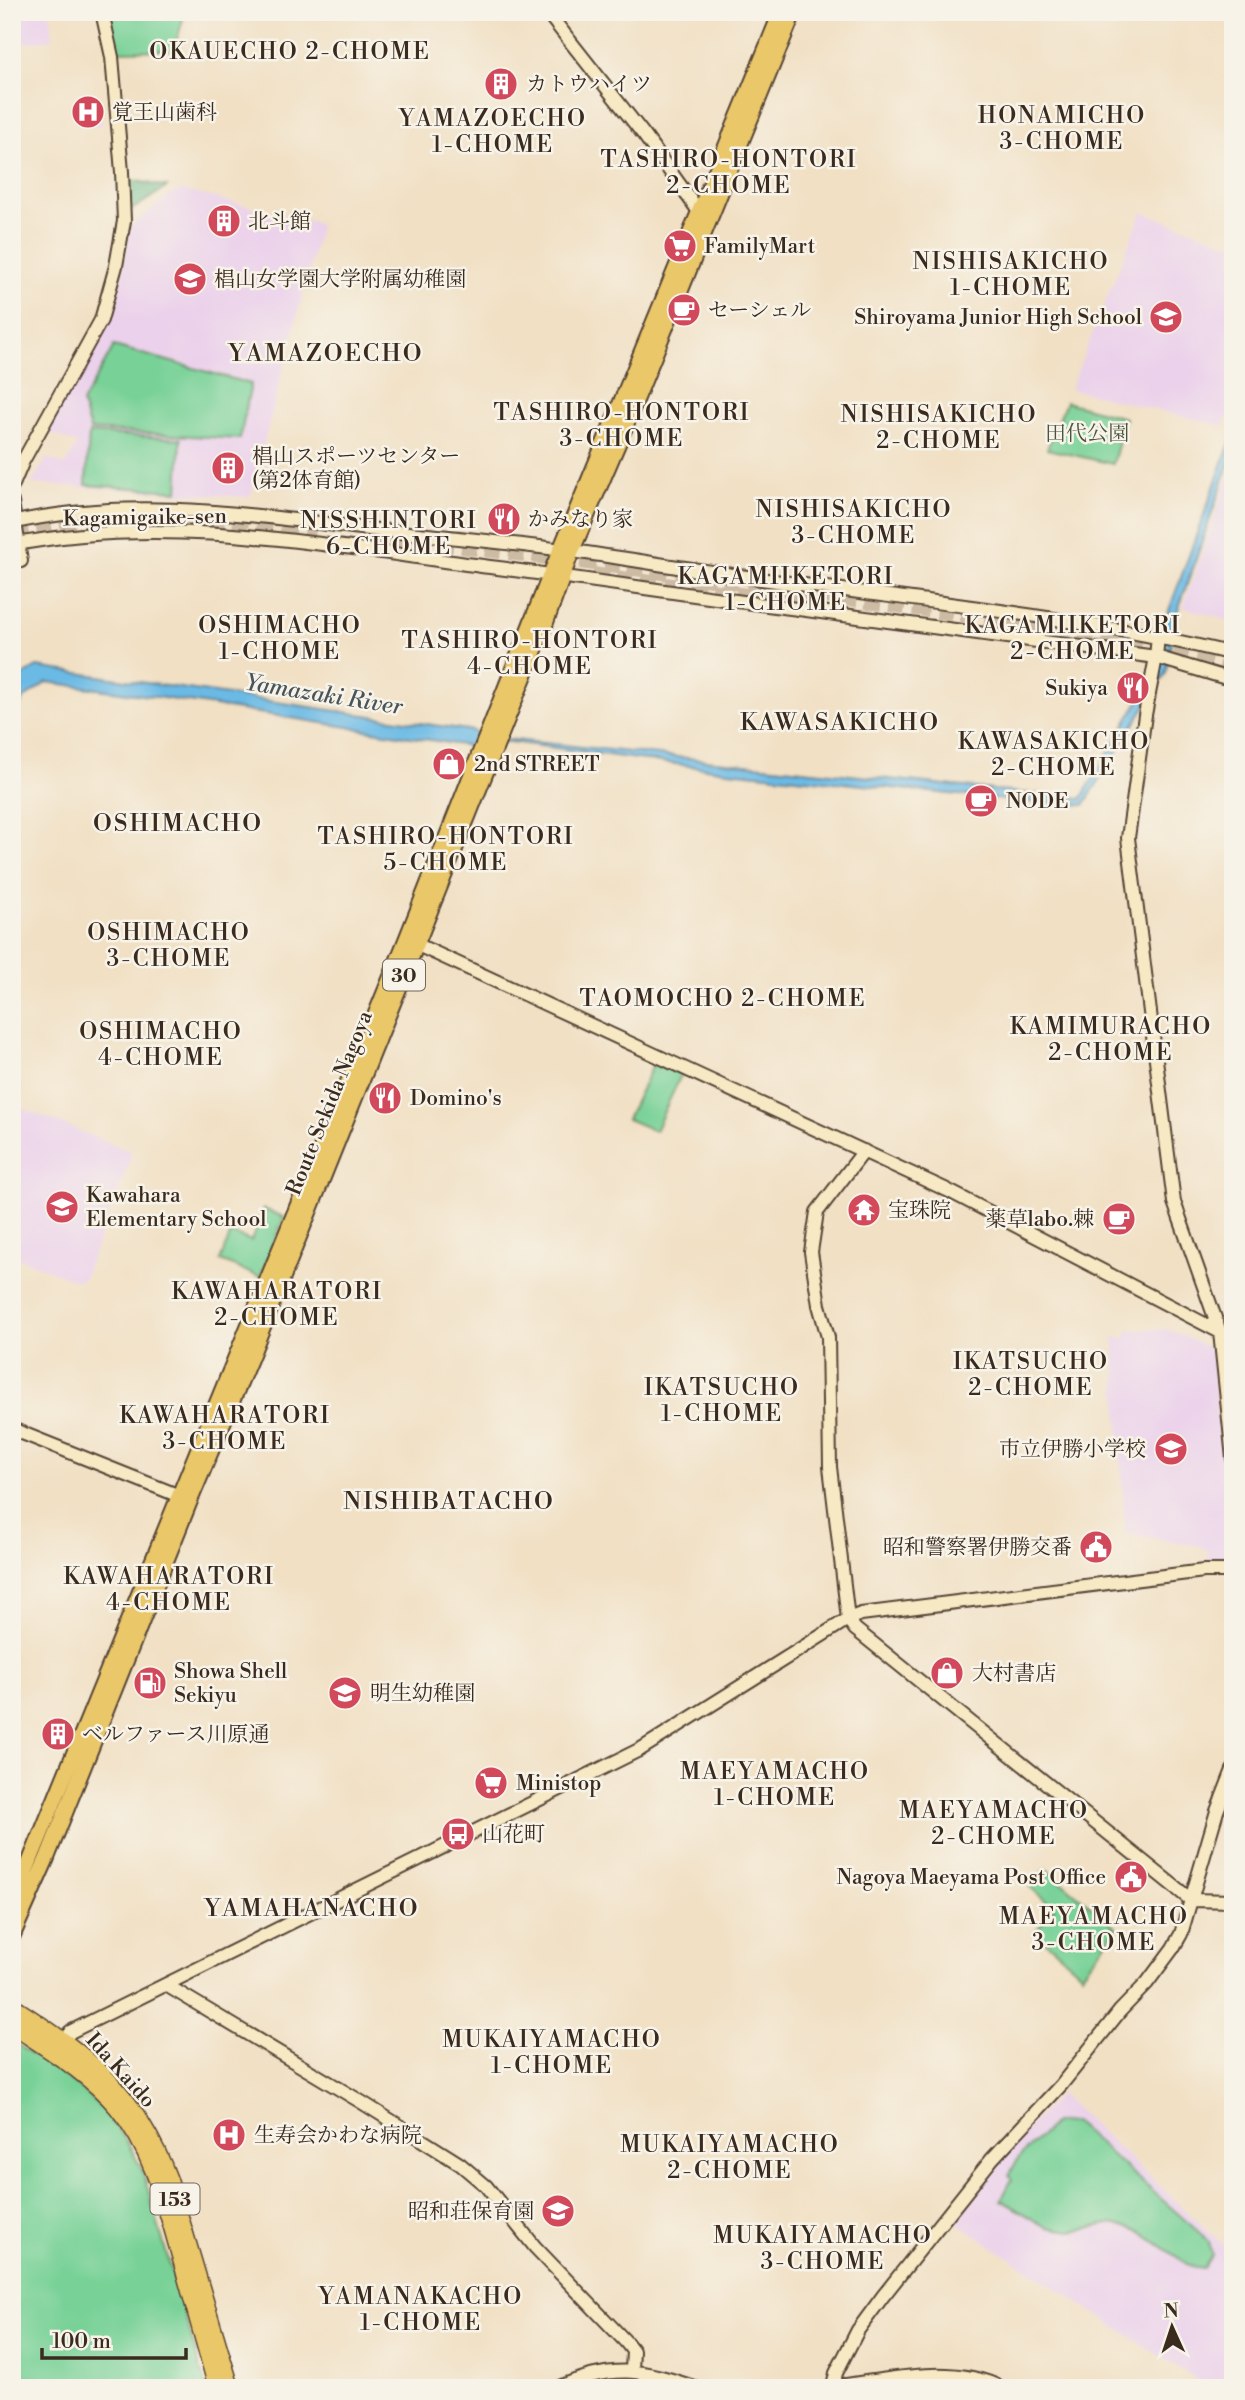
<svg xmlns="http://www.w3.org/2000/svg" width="1245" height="2400" viewBox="0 0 1245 2400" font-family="'Libre Bodoni','Noto Serif JP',serif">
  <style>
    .built { fill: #ebd1eb }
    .green { fill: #78d197; stroke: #5a7e5a; stroke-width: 2 }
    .forest { fill: #62b380; stroke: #4e6e4f; stroke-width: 2 }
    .water { fill: #6bbae5; stroke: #537282; stroke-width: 2 }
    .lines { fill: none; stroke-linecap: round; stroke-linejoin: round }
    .highway-tunnel { stroke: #cdbca3; stroke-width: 16; stroke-dasharray: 16 8; stroke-linecap: butt }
    .secondary-casing { stroke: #564537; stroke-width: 16 }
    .primary-casing { stroke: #564537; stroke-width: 18 }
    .highway-casing { stroke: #564537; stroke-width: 19 }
    .secondary { stroke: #f7e9c3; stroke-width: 12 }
    .primary { stroke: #eac769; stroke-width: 14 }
    .highway { stroke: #eac769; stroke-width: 16 }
    .labels { text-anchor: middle; stroke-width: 5; stroke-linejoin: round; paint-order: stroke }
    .shield { fill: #f7f3e8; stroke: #73665b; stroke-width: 2 }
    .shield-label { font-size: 19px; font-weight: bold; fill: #3b2a1e }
    .poi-label { font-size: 21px; fill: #3b2a1e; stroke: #f7f3e8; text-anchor: start }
    .park-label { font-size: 21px; fill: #4a543c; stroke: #f7f3e8 }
    .street-label { font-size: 21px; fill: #3b2a1e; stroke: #f7f3e8 }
    .neighbourhood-label { font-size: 23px; letter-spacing: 2px; fill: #3b2a1e; stroke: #f7f3e8 }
    .water-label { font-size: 23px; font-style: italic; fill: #49555a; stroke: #f7f3e8 }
    .quarter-label { font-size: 24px; letter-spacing: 2px; fill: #3b2a1e; stroke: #f7f3e8 }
  </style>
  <rect width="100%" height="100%" fill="#f7f3e8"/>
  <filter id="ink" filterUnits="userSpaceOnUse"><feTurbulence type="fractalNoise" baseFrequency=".0143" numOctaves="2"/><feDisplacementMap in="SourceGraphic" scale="14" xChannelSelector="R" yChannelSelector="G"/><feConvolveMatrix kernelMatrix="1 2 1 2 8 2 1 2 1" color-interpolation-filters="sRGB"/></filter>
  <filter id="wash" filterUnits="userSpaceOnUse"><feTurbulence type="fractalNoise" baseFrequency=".00686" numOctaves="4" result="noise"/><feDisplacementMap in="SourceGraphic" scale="28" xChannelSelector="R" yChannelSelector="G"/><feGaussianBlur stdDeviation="1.57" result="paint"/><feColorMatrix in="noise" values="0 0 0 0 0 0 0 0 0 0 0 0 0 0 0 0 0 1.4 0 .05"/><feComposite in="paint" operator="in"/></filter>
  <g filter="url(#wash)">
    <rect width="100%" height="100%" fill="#f1e0c4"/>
    <path class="built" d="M 12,12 L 50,12 L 53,39 L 14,44 Z
      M 99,100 L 102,125 L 93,126 L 92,122 L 76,124 L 74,103 Z
      M 181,190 L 319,223 L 320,227 L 251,494 L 248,497 L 31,484 L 47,458 L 66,465 L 77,444 L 47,432 L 110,316 L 123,270 L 130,227 L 171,194 Z
      M 1142,212 L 1233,245 L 1233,410 L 1222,426 L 1070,389 Z
      M 1233,464 L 1233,622 L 1183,607 Z
      M 12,1104 L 130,1151 L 131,1158 L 83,1279 L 76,1281 L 12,1255 Z
      M 1167,1329 L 1212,1349 L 1218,1421 L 1233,1503 L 1233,1564 L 1207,1565 L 1208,1550 L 1199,1546 L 1125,1533 L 1114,1338 L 1125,1338 L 1129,1330 Z
      M 1060,2094 L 1233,2254 L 1233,2388 L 1209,2388 L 952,2220 L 998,2159 Z"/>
    <path class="green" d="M 108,12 L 185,12 L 174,50 L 116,51 Z
      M 114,346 L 251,384 L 240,439 L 90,430 L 82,403 Z
      M 1066,402 L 1125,418 L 1113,464 L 1047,449 Z
      M 89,433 L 181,439 L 178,491 L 86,485 Z
      M 655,1060 L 682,1073 L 655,1131 L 627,1119 Z
      M 264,1209 L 284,1217 L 260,1277 L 220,1261 L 231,1233 L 251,1241 Z
      M 1046,1869 L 1117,1928 L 1082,1974 L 1035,1932 L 1054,1908 L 1030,1887 Z
      M 12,2041 C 72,2081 113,2104 143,2173 L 206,2388 L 12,2388 Z
      M 1074,2122 L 1209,2241 L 1212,2255 L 1204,2268 L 1190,2266 L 1141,2232 L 1114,2223 L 1071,2231 L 1047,2227 L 1001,2200 L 1012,2179 L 1009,2175 L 1019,2157 L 1054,2123 Z"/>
    <path class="forest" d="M 132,180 L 167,187 L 133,209 L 130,207 L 129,181 Z"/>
    <path class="water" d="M 1233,435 L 1233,453 L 1176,616 L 1166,673 L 1084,805 L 1026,802 L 728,771 L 510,742 L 485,741 L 468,746 L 157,697 L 47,682 L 22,700 L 12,742 L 12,695 L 17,679 L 37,667 L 474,731 L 475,733 L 487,737 L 1081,799 L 1157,670 L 1168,613 Z"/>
  </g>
  <g filter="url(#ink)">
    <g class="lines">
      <path class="highway-tunnel" d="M 185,517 L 316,529
        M 144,526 L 202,528
        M 12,530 L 69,520 L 159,517
        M 366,534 L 634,568 L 1061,628 L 1128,639 L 1233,663
        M 593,575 L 855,611"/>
      <defs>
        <path id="secondary" d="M 547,12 L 644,135 L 700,213 L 704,214
          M 12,487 L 23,461 L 101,320 L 116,266 L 124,221 L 122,172 L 112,57 L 102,12
          M 12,502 L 21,561
          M 12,523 C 131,496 250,515 369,529 C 437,536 505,542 572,551 C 624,558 674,567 726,574 C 895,599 1066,613 1233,654
          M 12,545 C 170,513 332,547 490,567 C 595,580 700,597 806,610 C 923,626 1039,641 1156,657 L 1233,680
          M 1158,636 L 1156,657 L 1145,715 L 1128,838 L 1174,1202 L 1220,1332 L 1233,1459
          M 407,940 L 947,1190 L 1220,1332
          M 864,1151 L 817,1212 L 811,1252 L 819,1305 L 828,1337 L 830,1467 L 848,1619 L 855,1629 L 1191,1900 L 1233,1901
          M 12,1429 L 187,1499
          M 166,1985 L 363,2103 L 460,2164 L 486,2186 L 535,2247 L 626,2342 L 633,2351 L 632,2370
          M 60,2047 L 70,2032 L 641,1749 L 848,1619 L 861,1614 L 1204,1571 L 1233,1571
          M 833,2387 C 884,2380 954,2363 1001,2388
          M 557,2388 C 613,2363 641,2369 697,2388
          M 830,2388 L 833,2387 L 836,2373 L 858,2330 L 883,2296 L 992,2159 L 1061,2085 L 1120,2011 L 1147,1983 L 1173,1948 L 1181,1934 L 1217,1811 L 1233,1770"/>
        <path id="primary" d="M 12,1905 L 406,940 L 550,575 L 781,12
          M 12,1937 L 47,1858 L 190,1501 L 250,1359 L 545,625 L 572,551 L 626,425 L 794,12"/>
        <path id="highway" d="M 12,2006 C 88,2055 137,2093 169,2180 L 231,2388
          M 12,2025 C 49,2050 88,2073 117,2107 C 153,2150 166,2207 181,2259 C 193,2302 205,2345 217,2388"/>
      </defs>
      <use href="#secondary" class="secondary-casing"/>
      <use href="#primary" class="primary-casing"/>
      <use href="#highway" class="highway-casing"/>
      <use href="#secondary" class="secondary"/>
      <use href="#primary" class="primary"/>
      <use href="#highway" class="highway"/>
    </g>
  </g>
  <defs>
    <symbol id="building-disc" viewBox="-11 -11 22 22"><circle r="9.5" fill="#d1495b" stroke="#f7f3e8"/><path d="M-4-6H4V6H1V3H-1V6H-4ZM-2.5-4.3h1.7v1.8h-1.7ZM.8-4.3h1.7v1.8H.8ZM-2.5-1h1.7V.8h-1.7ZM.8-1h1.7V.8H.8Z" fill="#fff"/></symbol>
    <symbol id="hospital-disc" viewBox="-11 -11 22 22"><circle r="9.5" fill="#d1495b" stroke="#f7f3e8"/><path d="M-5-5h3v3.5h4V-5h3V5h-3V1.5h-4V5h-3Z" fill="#fff"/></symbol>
    <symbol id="supermarket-disc" viewBox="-11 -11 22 22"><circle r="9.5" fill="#d1495b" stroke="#f7f3e8"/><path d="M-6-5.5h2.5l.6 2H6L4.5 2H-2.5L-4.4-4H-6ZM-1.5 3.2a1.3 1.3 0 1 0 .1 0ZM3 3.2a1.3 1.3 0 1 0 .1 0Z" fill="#fff"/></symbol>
    <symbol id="school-disc" viewBox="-11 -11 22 22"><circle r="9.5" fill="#d1495b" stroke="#f7f3e8"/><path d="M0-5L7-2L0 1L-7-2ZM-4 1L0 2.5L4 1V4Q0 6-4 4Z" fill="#fff"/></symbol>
    <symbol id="cafe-disc" viewBox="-11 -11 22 22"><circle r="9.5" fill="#d1495b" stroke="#f7f3e8"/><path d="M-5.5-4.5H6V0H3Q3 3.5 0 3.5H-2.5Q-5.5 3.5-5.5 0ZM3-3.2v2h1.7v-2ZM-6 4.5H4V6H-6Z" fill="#fff"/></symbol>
    <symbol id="restaurant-disc" viewBox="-11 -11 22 22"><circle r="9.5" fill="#d1495b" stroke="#f7f3e8"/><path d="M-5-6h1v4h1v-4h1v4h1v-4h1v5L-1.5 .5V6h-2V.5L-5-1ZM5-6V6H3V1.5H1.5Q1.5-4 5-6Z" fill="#fff"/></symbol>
    <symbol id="shop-disc" viewBox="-11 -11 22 22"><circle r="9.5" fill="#d1495b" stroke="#f7f3e8"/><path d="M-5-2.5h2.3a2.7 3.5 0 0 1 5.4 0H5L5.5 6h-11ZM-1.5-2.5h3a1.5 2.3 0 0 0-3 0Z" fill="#fff"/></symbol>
    <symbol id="temple-disc" viewBox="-11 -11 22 22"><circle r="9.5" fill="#d1495b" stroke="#f7f3e8"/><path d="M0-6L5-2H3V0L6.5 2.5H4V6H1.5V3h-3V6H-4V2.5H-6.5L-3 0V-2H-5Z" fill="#fff"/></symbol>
    <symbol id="civic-disc" viewBox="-11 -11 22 22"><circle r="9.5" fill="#d1495b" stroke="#f7f3e8"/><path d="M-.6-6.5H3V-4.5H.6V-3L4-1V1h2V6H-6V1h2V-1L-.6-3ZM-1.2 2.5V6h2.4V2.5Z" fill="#fff"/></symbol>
    <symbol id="fuel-disc" viewBox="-11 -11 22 22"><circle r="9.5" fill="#d1495b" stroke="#f7f3e8"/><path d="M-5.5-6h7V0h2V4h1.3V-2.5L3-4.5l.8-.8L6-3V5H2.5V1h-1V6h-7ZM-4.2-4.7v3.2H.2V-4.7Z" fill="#fff"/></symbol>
    <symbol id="bus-disc" viewBox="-11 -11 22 22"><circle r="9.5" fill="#d1495b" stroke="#f7f3e8"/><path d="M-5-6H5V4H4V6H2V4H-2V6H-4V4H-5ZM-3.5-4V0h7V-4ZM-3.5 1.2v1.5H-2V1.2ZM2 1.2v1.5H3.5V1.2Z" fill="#fff"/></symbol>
  </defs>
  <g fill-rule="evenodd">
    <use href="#building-disc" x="482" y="65" width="38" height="38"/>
    <use href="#hospital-disc" x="69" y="93" width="38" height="38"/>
    <use href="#building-disc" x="205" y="202" width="38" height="38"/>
    <use href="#supermarket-disc" x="661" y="227" width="38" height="38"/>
    <use href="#school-disc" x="171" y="260" width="38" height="38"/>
    <use href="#cafe-disc" x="665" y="291" width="38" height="38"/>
    <use href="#school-disc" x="1147" y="298" width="38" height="38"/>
    <use href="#building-disc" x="209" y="449" width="38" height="38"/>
    <use href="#restaurant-disc" x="485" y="500" width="38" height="38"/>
    <use href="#restaurant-disc" x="1114" y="669" width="38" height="38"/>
    <use href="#shop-disc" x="430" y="745" width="38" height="38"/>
    <use href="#cafe-disc" x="962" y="782" width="38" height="38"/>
    <use href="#restaurant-disc" x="366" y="1079" width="38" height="38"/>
    <use href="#school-disc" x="43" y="1188" width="38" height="38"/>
    <use href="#temple-disc" x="845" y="1191" width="38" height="38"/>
    <use href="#cafe-disc" x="1100" y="1200" width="38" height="38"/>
    <use href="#school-disc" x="1152" y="1430" width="38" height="38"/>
    <use href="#civic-disc" x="1077" y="1528" width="38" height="38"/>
    <use href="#shop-disc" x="928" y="1654" width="38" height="38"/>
    <use href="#fuel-disc" x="131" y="1664" width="38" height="38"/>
    <use href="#school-disc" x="326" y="1674" width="38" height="38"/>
    <use href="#building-disc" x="39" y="1715" width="38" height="38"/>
    <use href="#supermarket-disc" x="472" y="1764" width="38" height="38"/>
    <use href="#bus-disc" x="439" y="1815" width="38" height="38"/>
    <use href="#civic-disc" x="1112" y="1858" width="38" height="38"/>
    <use href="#hospital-disc" x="210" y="2116" width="38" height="38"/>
    <use href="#school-disc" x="539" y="2192" width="38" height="38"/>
  </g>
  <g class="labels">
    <g class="shield">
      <rect x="383" y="959.5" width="42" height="31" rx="5"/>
      <rect x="150.5" y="2183.5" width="49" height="31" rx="5"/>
    </g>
    <g class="shield-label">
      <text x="404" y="982">30</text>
      <text x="175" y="2206">153</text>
    </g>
    <g class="poi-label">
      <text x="526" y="91">カトウハイツ</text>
      <text x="112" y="119">覚王山歯科</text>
      <text x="248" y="228">北斗館</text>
      <text x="704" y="253">FamilyMart</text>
      <text x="214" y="286">椙山女学園大学附属幼稚園</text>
      <text x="708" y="317">セーシェル</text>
      <text x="1142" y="324" text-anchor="end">Shiroyama Junior High School</text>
      <text x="252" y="463">椙山スポーツセンター<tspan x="252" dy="24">(第2体育館)</tspan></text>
      <text x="528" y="526">かみなり家</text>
      <text x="1108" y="695" text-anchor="end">Sukiya</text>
      <text x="474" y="771">2nd STREET</text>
      <text x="1006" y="808">NODE</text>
      <text x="410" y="1105">Domino's</text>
      <text x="86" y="1202">Kawahara<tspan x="86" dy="24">Elementary School</tspan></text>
      <text x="888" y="1217">宝珠院</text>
      <text x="1094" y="1226" text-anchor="end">薬草labo.棘</text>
      <text x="1146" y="1456" text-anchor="end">市立伊勝小学校</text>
      <text x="1072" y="1554" text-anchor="end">昭和警察署伊勝交番</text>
      <text x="174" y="1678">Showa Shell<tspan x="174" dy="24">Sekiyu</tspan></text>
      <text x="972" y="1680">大村書店</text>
      <text x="370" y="1700">明生幼稚園</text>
      <text x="82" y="1741">ベルファース川原通</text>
      <text x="516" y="1790">Ministop</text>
      <text x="482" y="1841">山花町</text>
      <text x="1106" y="1884" text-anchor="end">Nagoya Maeyama Post Office</text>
      <text x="254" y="2142">生寿会かわな病院</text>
      <text x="534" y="2218" text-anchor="end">昭和荘保育園</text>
    </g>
    <g class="park-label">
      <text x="1087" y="440">田代公園</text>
    </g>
    <g class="street-label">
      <text transform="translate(145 517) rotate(-1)" y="7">Kagamigaike-sen</text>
      <text transform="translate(329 1103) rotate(-68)" y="7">Route Sekida Nagoya</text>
      <text transform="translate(121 2070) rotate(48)" y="7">Ida Kaido</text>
    </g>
    <g class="neighbourhood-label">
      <text x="290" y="59">OKAUECHO 2-CHOME</text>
      <text x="1062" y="123">HONAMICHO<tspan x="1062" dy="26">3-CHOME</tspan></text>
      <text x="493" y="126">YAMAZOECHO<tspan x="493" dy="26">1-CHOME</tspan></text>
      <text x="729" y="167">TASHIRO-HONTORI<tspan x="729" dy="26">2-CHOME</tspan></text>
      <text x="1011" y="269">NISHISAKICHO<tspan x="1011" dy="26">1-CHOME</tspan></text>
      <text x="622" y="420">TASHIRO-HONTORI<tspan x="622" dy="26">3-CHOME</tspan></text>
      <text x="939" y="422">NISHISAKICHO<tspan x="939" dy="26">2-CHOME</tspan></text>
      <text x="854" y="517">NISHISAKICHO<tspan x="854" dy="26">3-CHOME</tspan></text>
      <text x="389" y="528">NISSHINTORI<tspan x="389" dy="26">6-CHOME</tspan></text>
      <text x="786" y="584">KAGAMIIKETORI<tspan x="786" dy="26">1-CHOME</tspan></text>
      <text x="280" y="633">OSHIMACHO<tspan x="280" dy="26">1-CHOME</tspan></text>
      <text x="1073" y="633">KAGAMIIKETORI<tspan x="1073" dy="26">2-CHOME</tspan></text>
      <text x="530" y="648">TASHIRO-HONTORI<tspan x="530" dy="26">4-CHOME</tspan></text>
      <text x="1054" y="749">KAWASAKICHO<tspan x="1054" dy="26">2-CHOME</tspan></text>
      <text x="446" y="844">TASHIRO-HONTORI<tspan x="446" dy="26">5-CHOME</tspan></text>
      <text x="169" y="940">OSHIMACHO<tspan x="169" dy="26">3-CHOME</tspan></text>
      <text x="723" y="1006">TAOMOCHO 2-CHOME</text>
      <text x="1111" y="1034">KAMIMURACHO<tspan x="1111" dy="26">2-CHOME</tspan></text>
      <text x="161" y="1039">OSHIMACHO<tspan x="161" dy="26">4-CHOME</tspan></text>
      <text x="277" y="1299">KAWAHARATORI<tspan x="277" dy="26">2-CHOME</tspan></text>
      <text x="1031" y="1369">IKATSUCHO<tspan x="1031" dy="26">2-CHOME</tspan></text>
      <text x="722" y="1395">IKATSUCHO<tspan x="722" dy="26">1-CHOME</tspan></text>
      <text x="225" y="1423">KAWAHARATORI<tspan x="225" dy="26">3-CHOME</tspan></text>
      <text x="169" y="1584">KAWAHARATORI<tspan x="169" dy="26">4-CHOME</tspan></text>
      <text x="775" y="1779">MAEYAMACHO<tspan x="775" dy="26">1-CHOME</tspan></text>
      <text x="994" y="1818">MAEYAMACHO<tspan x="994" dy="26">2-CHOME</tspan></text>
      <text x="1094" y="1924">MAEYAMACHO<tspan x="1094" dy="26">3-CHOME</tspan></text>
      <text x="552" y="2047">MUKAIYAMACHO<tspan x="552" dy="26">1-CHOME</tspan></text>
      <text x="730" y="2152">MUKAIYAMACHO<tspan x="730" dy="26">2-CHOME</tspan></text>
      <text x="823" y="2243">MUKAIYAMACHO<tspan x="823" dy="26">3-CHOME</tspan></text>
      <text x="421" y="2304">YAMANAKACHO<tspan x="421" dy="26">1-CHOME</tspan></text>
    </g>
    <g class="water-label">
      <text transform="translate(324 694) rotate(9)" y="8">Yamazaki River</text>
    </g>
    <g class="quarter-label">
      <text x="326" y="361">YAMAZOECHO</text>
      <text x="840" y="730">KAWASAKICHO</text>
      <text x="178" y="831">OSHIMACHO</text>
      <text x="449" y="1509">NISHIBATACHO</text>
      <text x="312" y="1916">YAMAHANACHO</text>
    </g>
  </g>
  <rect width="1245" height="2400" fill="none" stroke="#f7f3e8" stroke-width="42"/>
  <g transform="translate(1172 2327) rotate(357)" stroke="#f7f3e8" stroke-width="5" paint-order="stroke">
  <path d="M0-5L12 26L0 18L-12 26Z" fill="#3b2a1e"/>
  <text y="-10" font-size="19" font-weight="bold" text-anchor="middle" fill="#3b2a1e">N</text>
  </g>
  <path d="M42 2348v10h144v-10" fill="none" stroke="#3b2a1e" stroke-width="3.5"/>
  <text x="52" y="2348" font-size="21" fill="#3b2a1e" stroke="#f7f3e8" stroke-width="5" paint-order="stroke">100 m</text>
</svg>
